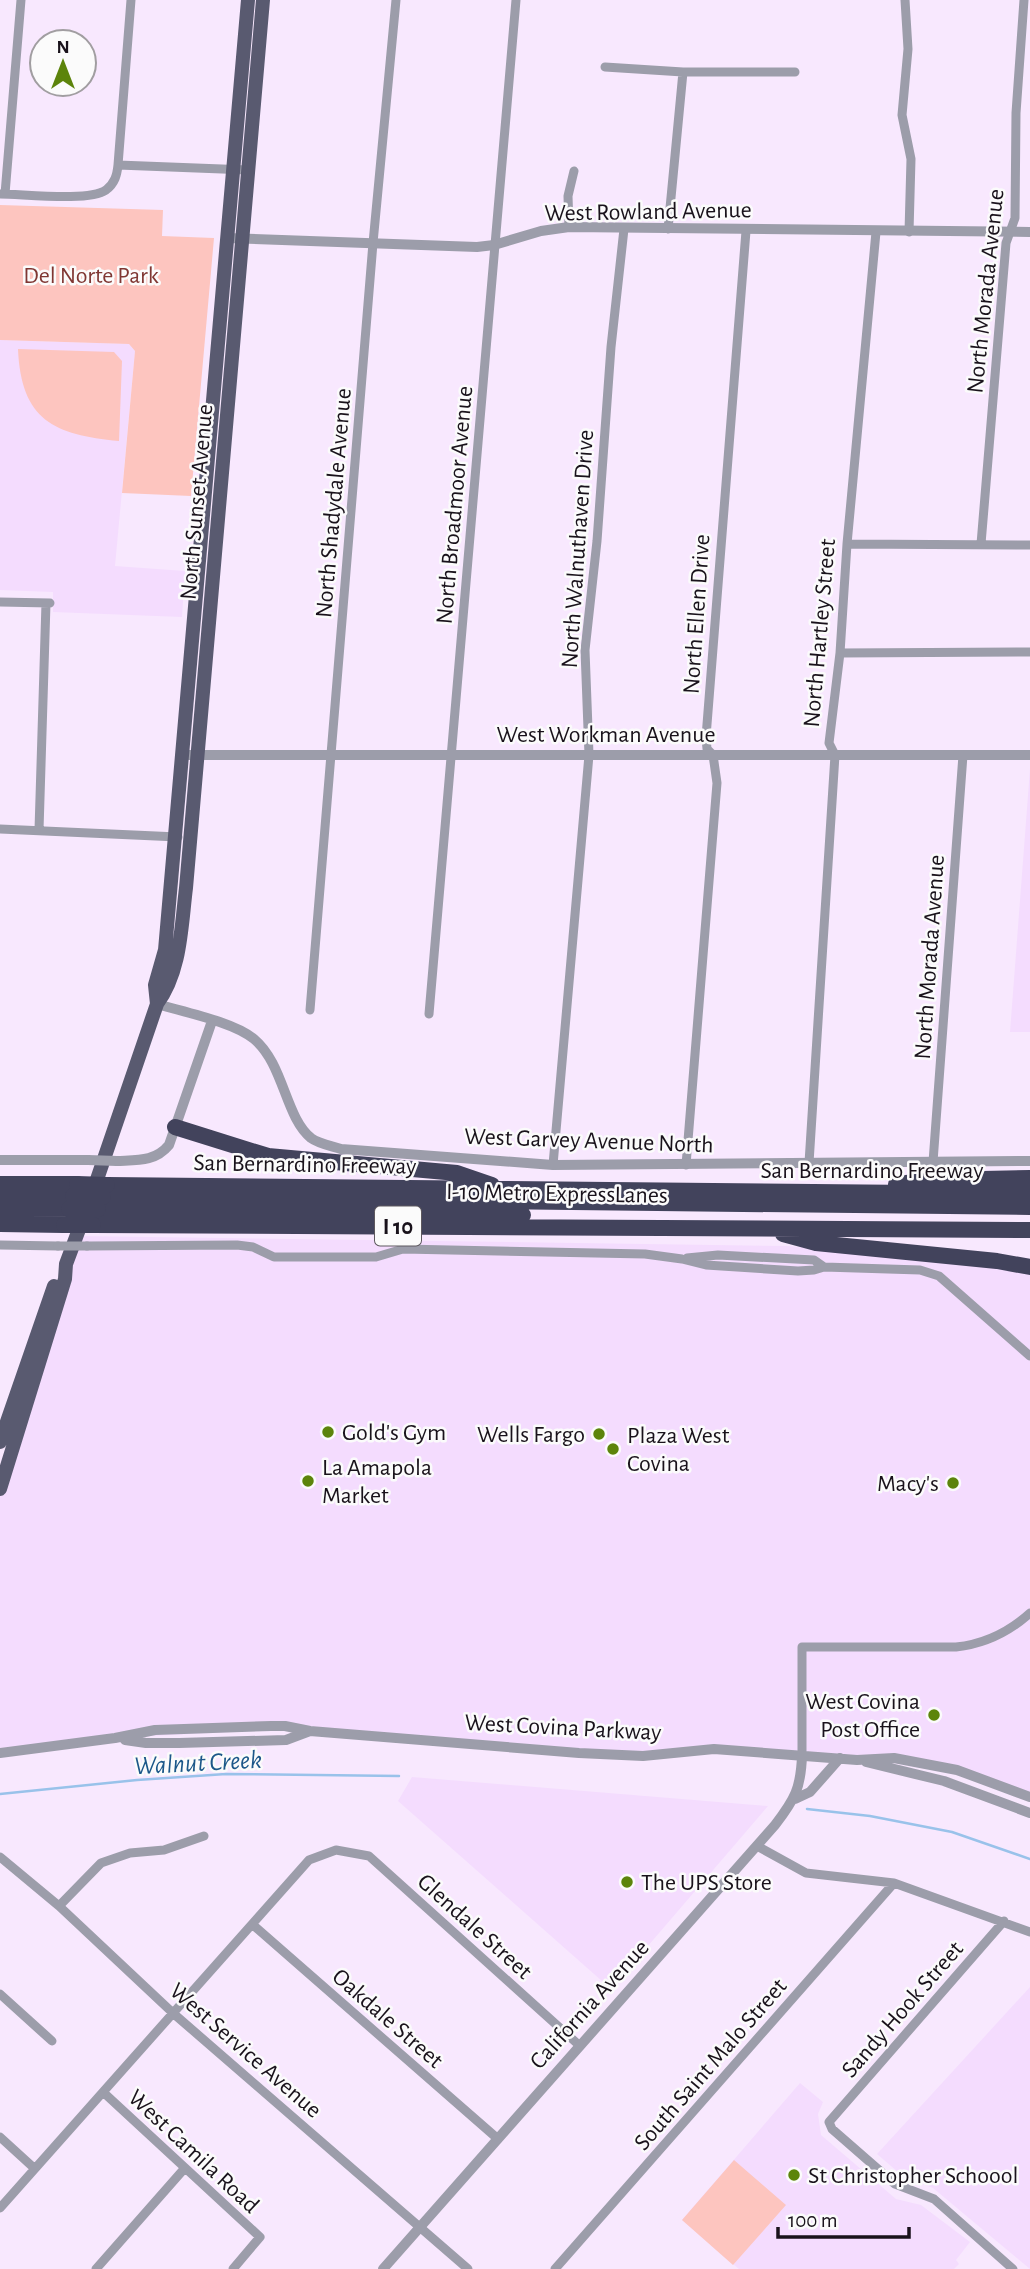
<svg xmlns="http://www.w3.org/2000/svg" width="1030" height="2269" viewBox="0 0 1030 2269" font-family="'Alegreya Sans',sans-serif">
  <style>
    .built { fill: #f4dcfe }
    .green { fill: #fdc5bf }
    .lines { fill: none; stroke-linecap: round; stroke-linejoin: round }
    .stream { stroke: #99c2ea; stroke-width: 2.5 }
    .minor { stroke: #9c9daa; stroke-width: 9 }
    .tertiary { stroke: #9c9daa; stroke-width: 10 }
    .primary { stroke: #595a70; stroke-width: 14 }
    .motorway { stroke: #42435c; stroke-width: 16 }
    .minor-bridge { stroke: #9c9daa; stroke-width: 9 }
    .tertiary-bridge { stroke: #9c9daa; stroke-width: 10 }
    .motorway-bridge { stroke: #42435c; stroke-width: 16 }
    .poi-dot { fill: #5c840b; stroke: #fbfbfb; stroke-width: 2.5 }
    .labels { text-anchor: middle; stroke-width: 5; stroke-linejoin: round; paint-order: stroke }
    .shield { fill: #fbfbfb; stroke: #5d585e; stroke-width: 2 }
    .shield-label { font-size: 23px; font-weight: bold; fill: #19121b }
    .street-label { font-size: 24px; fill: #19121b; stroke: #fbfbfb }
    .park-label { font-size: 24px; fill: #803733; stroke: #fbfbfb }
    .poi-label { font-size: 24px; fill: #19121b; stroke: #fbfbfb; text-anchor: start }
    .water-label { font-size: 26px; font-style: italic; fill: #1c5789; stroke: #fbfbfb }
  </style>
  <rect width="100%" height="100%" fill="#f8e8fe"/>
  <path class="built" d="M 0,340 L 129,344 L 135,351 L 115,566 L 185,571 L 182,617 L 53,612 L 53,592 L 0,590 Z
    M 1030,769 L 1030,1032 L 1010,1032 Z
    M 77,1236 L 787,1246 L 997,1261 L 1030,1267 L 1030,1797 L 957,1770 L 894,1758 L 714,1749 L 643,1756 L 271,1730 L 151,1736 L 0,1753 L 0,1489 Z
    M 412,1777 L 768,1806 L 611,1989 L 398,1801 Z
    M 1030,1987 L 1030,2269 L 933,2188 L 905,2178 L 877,2154 Z
    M 800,2083 L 823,2102 L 818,2114 L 821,2135 L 896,2199 L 921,2205 L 970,2242 L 956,2260 L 959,2264 L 954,2269 L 739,2269 L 682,2220 Z"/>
  <path class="green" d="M 0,205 L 163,210 L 162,236 L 214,238 L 191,496 L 122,493 L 135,351 L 129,344 L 0,340 Z
    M 18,349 L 114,352 L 122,361 L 119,441 C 54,435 21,420 18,349 Z
    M 734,2160 L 786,2205 L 733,2265 L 682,2220 Z"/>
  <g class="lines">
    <path class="stream" d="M 0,1794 L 137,1780 L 226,1774 L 399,1776
      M 807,1809 L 870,1816 L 952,1832 L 1030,1859"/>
    <path class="minor" d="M 905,0 L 908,49 L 902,115 L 911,159 L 909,232
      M 605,67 L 683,72 L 795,72
      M 118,165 L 248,170
      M 0,194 C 23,194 89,202 106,190 C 115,183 117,175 118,165 L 131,0
      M 5,194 L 21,0
      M 569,227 L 568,196 L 574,171
      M 668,229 L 683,72
      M 847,544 L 1030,545
      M 981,544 L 1006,243 L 1015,218 L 1016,113 L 1024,0
      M 0,602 L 50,603
      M 840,653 L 1030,652
      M 0,829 L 178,837
      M 39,830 L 46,603
      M 310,1010 L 373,243 L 396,0
      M 429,1014 L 516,0
      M 933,1162 L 963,755
      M 809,1163 L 835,755 L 829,743 L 840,653 L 847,544 L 876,232
      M 553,1165 L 589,755 L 585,650 L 597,541 L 611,347 L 624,229
      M 686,1165 L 717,783 L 713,755 L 707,749 L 706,737 L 746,231
      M 0,1245 L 58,1246
      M 87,1246 L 237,1245 L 253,1247 L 274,1257 L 376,1257 L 403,1249 L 645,1254 L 682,1259 L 706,1265 L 798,1271 L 814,1270 L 824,1267 L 920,1270 L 939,1276 L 1030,1356
      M 687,1258 L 718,1255 L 814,1260 L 824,1267
      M 802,1755 L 802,1647 L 956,1647 C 984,1644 1009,1632 1030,1613
      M 757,1846 L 806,1873 L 894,1883 L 1030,1932
      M 0,1857 L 59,1906 L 174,2014 L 468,2269
      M 59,1906 L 101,1863 L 130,1853 L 164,1850 L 204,1836
      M 1004,1921 L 829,2122 L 832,2129 L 895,2184 L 934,2199 L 1013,2269
      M 253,1925 L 498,2139
      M 0,1994 L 52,2041
      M 103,2092 L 260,2237 L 233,2269
      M 0,2137 L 34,2168
      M 0,2208 L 309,1860 L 336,1850 L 369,1856 L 580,2046
      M 96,2269 L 184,2169
      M 555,2269 L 894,1883"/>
    <path class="tertiary" d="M 227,238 L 477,247 L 494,245 L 541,231 L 569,227 L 1030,232
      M 182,755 L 1030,755
      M 157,1004 C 184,1012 234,1022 254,1039 C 284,1064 285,1117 311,1138 C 319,1144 332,1146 341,1149 L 553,1165 L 1030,1161
      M 0,1160 L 88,1160
      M 117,1161 C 137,1160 155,1162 169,1145 L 212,1021
      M 125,1740 L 146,1743 L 179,1743 L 286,1740 L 310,1731
      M 0,1753 L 115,1738 L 155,1730 L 271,1726 L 285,1726 L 310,1731 L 579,1753 L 643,1756 L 714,1749 L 857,1760 L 894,1758 L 957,1770 L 1030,1797
      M 866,1762 L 944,1781 L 1030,1813
      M 795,1799 L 810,1792 L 840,1758
      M 383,2269 L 775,1825 C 795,1799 801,1788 802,1755"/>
    <path class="primary" d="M 157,1004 L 155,985 L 165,950 L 248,0
      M 92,1194 L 157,1004 C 181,971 181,928 186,888 L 263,0
      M 0,1442 L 54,1286
      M 0,1489 L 65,1279 L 66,1264 L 84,1216"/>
    <path class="motorway" d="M 175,1127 L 268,1156 L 457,1173 L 492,1185
      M 0,1184 L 77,1184
      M 896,1184 L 936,1180 L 1030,1178
      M 107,1185 L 1030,1194
      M 0,1196 L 73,1196
      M 103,1197 L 1030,1207
      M 0,1208 L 69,1209
      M 98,1209 L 523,1215
      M 0,1224 L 64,1225
      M 93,1225 L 1030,1230
      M 783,1234 L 816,1243 L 997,1261 L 1030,1267"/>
    <path class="minor-bridge" d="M 58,1246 L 87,1246"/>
    <path class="tertiary-bridge" d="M 88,1160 L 117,1161"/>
    <path class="motorway-bridge" d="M 77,1184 L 107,1185
      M 73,1196 L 103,1197
      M 69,1209 L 98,1209
      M 64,1225 L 93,1225"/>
  </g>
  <g class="poi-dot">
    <circle cx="328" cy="1432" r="7"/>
    <circle cx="599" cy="1434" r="7"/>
    <circle cx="613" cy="1449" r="7"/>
    <circle cx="308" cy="1481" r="7"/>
    <circle cx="953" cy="1483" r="7"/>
    <circle cx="934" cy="1715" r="7"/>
    <circle cx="627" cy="1882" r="7"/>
    <circle cx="794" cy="2175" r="7"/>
  </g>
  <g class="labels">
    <rect class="shield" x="375" y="1206.5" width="46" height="39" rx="5"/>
    <g class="shield-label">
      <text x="398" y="1234">I 10</text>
    </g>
    <g class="street-label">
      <text transform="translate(648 211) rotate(-1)" y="8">West Rowland Avenue</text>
      <text transform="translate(985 291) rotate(-84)" y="8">North Morada Avenue</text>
      <text transform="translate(196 502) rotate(-85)" y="8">North Sunset Avenue</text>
      <text transform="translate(333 503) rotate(-85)" y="8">North Shadydale Avenue</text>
      <text transform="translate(454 505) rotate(-85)" y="8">North Broadmoor Avenue</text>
      <text transform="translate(577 549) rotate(-86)" y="8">North Walnuthaven Drive</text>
      <text transform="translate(696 614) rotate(-86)" y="8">North Ellen Drive</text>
      <text transform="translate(819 633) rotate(-85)" y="8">North Hartley Street</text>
      <text x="606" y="742">West Workman Avenue</text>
      <text transform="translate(929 957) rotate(-86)" y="8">North Morada Avenue</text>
      <text transform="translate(589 1140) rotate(2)" y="8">West Garvey Avenue North</text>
      <text transform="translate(305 1164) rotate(1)" y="8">San Bernardino Freeway</text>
      <text x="872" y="1178">San Bernardino Freeway</text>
      <text transform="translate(557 1193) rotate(1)" y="8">I-10 Metro ExpressLanes</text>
      <text transform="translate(563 1727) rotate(3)" y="8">West Covina Parkway</text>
      <text transform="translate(475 1926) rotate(42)" y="8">Glendale Street</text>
      <text transform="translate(589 2004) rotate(-48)" y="8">California Avenue</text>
      <text transform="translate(902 2009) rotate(-49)" y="8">Sandy Hook Street</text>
      <text transform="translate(388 2018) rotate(41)" y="8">Oakdale Street</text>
      <text transform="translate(246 2050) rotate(41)" y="8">West Service Avenue</text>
      <text transform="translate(710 2064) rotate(-49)" y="8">South Saint Malo Street</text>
      <text transform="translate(194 2151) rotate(43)" y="8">West Camila Road</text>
    </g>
    <g class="park-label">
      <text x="91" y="283">Del Norte Park</text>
    </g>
    <g class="poi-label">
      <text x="342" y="1440">Gold's Gym</text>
      <text x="585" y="1442" text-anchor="end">Wells Fargo</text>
      <text x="627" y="1443">Plaza West<tspan x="627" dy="28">Covina</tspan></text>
      <text x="322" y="1475">La Amapola<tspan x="322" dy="28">Market</tspan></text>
      <text x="939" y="1491" text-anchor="end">Macy's</text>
      <text x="920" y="1709" text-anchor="end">West Covina<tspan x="920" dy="28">Post Office</tspan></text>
      <text x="641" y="1890">The UPS Store</text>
      <text x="808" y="2183">St Christopher Schoool</text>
    </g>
    <g class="water-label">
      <text transform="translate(198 1762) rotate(-3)" y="9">Walnut Creek</text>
    </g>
  </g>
  <g transform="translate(63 63)"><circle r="33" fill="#fbfbfb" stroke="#a19ea1" stroke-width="2"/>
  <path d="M0-5L12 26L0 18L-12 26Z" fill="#5c840b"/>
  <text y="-10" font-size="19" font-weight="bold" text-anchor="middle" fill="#19121b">N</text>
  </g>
  <path d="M778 2227v10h131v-10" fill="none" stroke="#19121b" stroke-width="3.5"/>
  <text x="788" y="2227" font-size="21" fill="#19121b" stroke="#fbfbfb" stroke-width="5" paint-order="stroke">100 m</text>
</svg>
